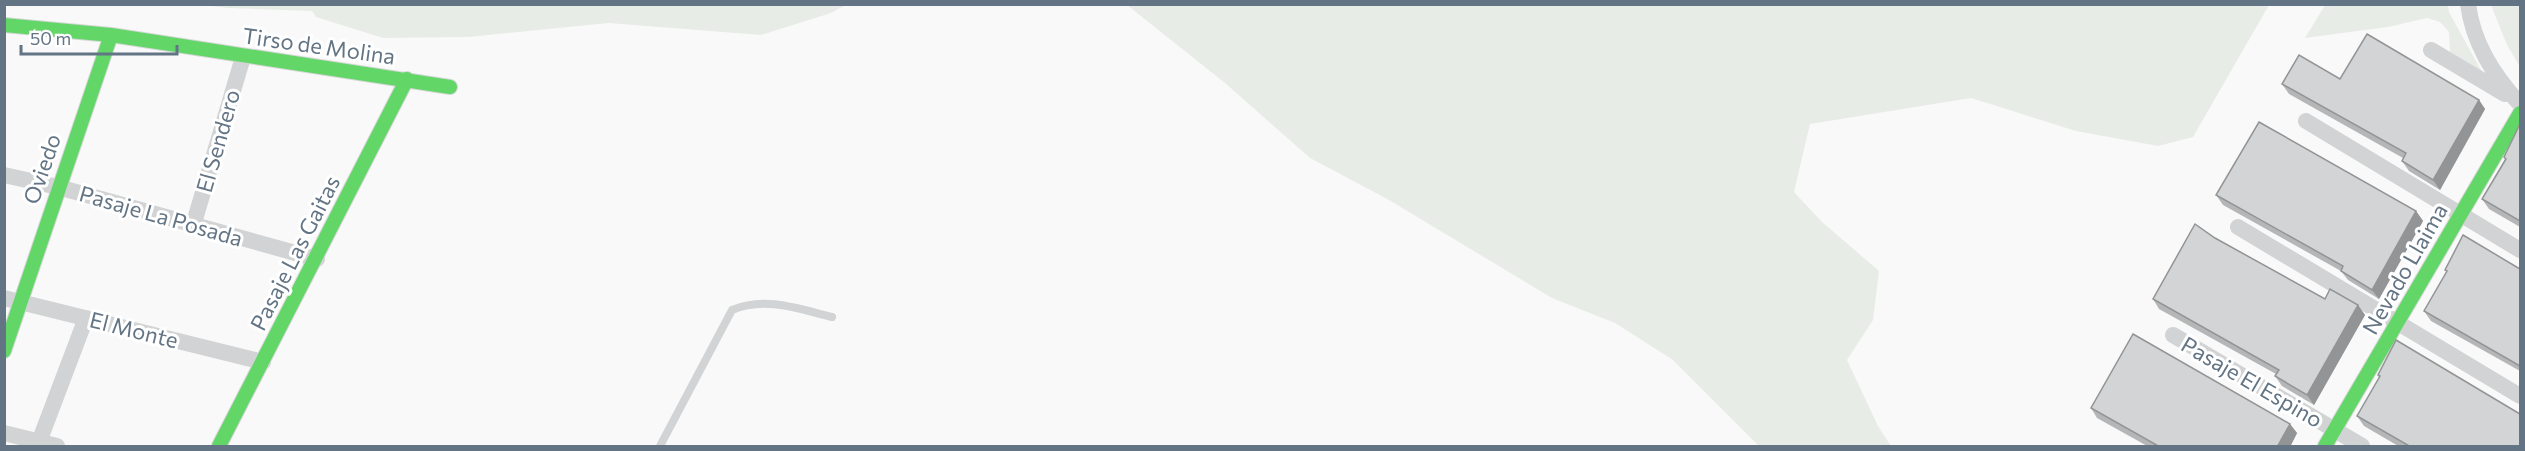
<svg xmlns="http://www.w3.org/2000/svg" width="2525" height="451" viewBox="0 0 2525 451" font-family="Commissioner,sans-serif">
  <style>
    .green { fill: #e8ece7 }
    .lines { fill: none; stroke-linecap: round; stroke-linejoin: round }
    .fast-casing { stroke: #d6d7d8; stroke-width: 16 }
    .lane { stroke: #d1d3d4; stroke-width: 8 }
    .street { stroke: #d1d3d4; stroke-width: 16 }
    .fast { stroke: #63d668; stroke-width: 14 }
    .wall { fill: #b5b6b7 }
    .shaded-wall { fill: #939495 }
    .building { fill: #d2d4d5; stroke: #939495; stroke-width: 1.5 }
    .labels { text-anchor: middle; stroke-width: 6; stroke-linejoin: round; paint-order: stroke }
    .street-label { font-size: 22px; fill: #637484; stroke: #fff }
  </style>
  <rect width="100%" height="100%" fill="#f9f9f9"/>
  <path class="green" d="M 202,5 L 846,4 L 846,5 L 831,13 L 761,35 L 608,23 L 469,37 L 383,38 L 316,17 L 312,11 L 228,8 Z
    M 1127,5 L 2269,5 L 2193,137 L 2158,146 L 2076,131 L 1971,98 L 1810,124 L 1794,192 L 1821,221 L 1879,271 L 1873,320 L 1847,360 L 1878,426 L 1891,446 L 1759,446 L 1673,360 L 1615,323 L 1552,298 L 1389,200 L 1310,158 L 1225,83 Z
    M 2325,5 L 2448,5 L 2449,12 L 2482,72 L 2450,52 L 2449,32 L 2440,22 L 2427,18 L 2388,27 L 2305,38 Z
    M 2491,5 L 2520,5 L 2520,67 L 2507,45 Z"/>
  <g class="lines">
    <defs>
      <path id="fast" d="M 4,25 L 111,35 L 450,87
        M 4,351 L 111,35
        M 219,446 L 407,79
        M 2325,446 L 2520,113"/>
    </defs>
    <use href="#fast" class="fast-casing"/>
    <path class="lane" d="M 660,446 L 732,310 C 766,296 799,309 832,317"/>
    <path class="street" d="M 2468,4 C 2473,43 2493,74 2518,102
      M 2431,50 L 2505,94
      M 2306,121 L 2520,250
      M 4,175 L 58,187 L 317,259
      M 193,226 L 243,57
      M 2238,227 L 2520,396
      M 4,298 L 263,362
      M 2173,335 L 2362,446
      M 4,433 L 57,446
      M 39,442 L 86,318"/>
    <use href="#fast" class="fast"/>
  </g>
  <path class="wall" d="M 2340,79 L 2479,100 L 2485,109 L 2440,190 L 2409,171 L 2402,161 L 2403,158 L 2289,94 L 2282,84 Z
    M 2520,124 L 2520,227 L 2489,209 L 2482,199 L 2505,159 L 2504,157 Z
    M 2216,195 L 2416,211 L 2423,221 L 2379,299 L 2348,280 L 2341,271 L 2223,205 Z
    M 2215,238 L 2325,299 L 2358,305 L 2365,315 L 2314,405 L 2282,386 L 2275,376 L 2276,374 L 2159,309 L 2153,299 Z
    M 2520,269 L 2520,371 L 2431,321 L 2424,311 L 2447,272 L 2445,270 Z
    M 2378,375 L 2520,447 L 2400,447 L 2364,426 L 2357,416 L 2379,378 Z
    M 2091,408 L 2290,424 L 2297,433 L 2290,447 L 2149,447 L 2097,418 Z"/>
  <path class="shaded-wall" d="M 2479,100 L 2485,109 L 2440,190 L 2433,180 Z
    M 2416,211 L 2423,221 L 2379,299 L 2372,290 Z
    M 2358,305 L 2365,315 L 2314,405 L 2307,395 Z
    M 2290,424 L 2297,433 L 2290,447 L 2277,447 Z"/>
  <path class="building" d="M 2367,34 L 2479,100 L 2433,180 L 2402,161 L 2406,153 L 2282,84 L 2299,55 L 2340,79 Z
    M 2259,122 L 2416,211 L 2372,290 L 2341,271 L 2343,266 L 2216,195 Z
    M 2520,124 L 2520,221 L 2482,199 L 2506,159 L 2504,157 Z
    M 2195,224 L 2215,238 L 2325,299 L 2330,289 L 2358,305 L 2307,395 L 2275,376 L 2279,370 L 2153,299 Z
    M 2463,235 L 2520,269 L 2520,366 L 2424,311 L 2447,271 L 2445,270 Z
    M 2133,334 L 2290,424 L 2277,447 L 2160,447 L 2091,408 Z
    M 2396,340 L 2520,414 L 2520,447 L 2411,447 L 2357,416 L 2380,376 L 2378,375 Z"/>
  <g class="labels">
    <g class="street-label">
      <text transform="translate(319 46) rotate(8)" y="8">Tirso de Molina</text>
      <text transform="translate(218 141) rotate(-74)" y="8">El Sendero</text>
      <text transform="translate(42 169) rotate(-71)" y="8">Oviedo</text>
      <text transform="translate(161 216) rotate(16)" y="8">Pasaje La Posada</text>
      <text transform="translate(295 253) rotate(-63)" y="8">Pasaje Las Gaitas</text>
      <text transform="translate(2405 269) rotate(-60)" y="8">Nevado Llaima</text>
      <text transform="translate(134 330) rotate(14)" y="8">El Monte</text>
      <text transform="translate(2252 382) rotate(30)" y="8">Pasaje El Espino</text>
    </g>
  </g>
  <rect width="2525" height="451" fill="none" stroke="#637484" stroke-width="12"/>
  <path d="M21 45v9h156v-9" fill="none" stroke="#637484" stroke-width="3"/>
  <text x="30" y="45" font-size="18" fill="#637484" stroke="#ffffff" stroke-width="4.5" paint-order="stroke">50 m</text>
</svg>
